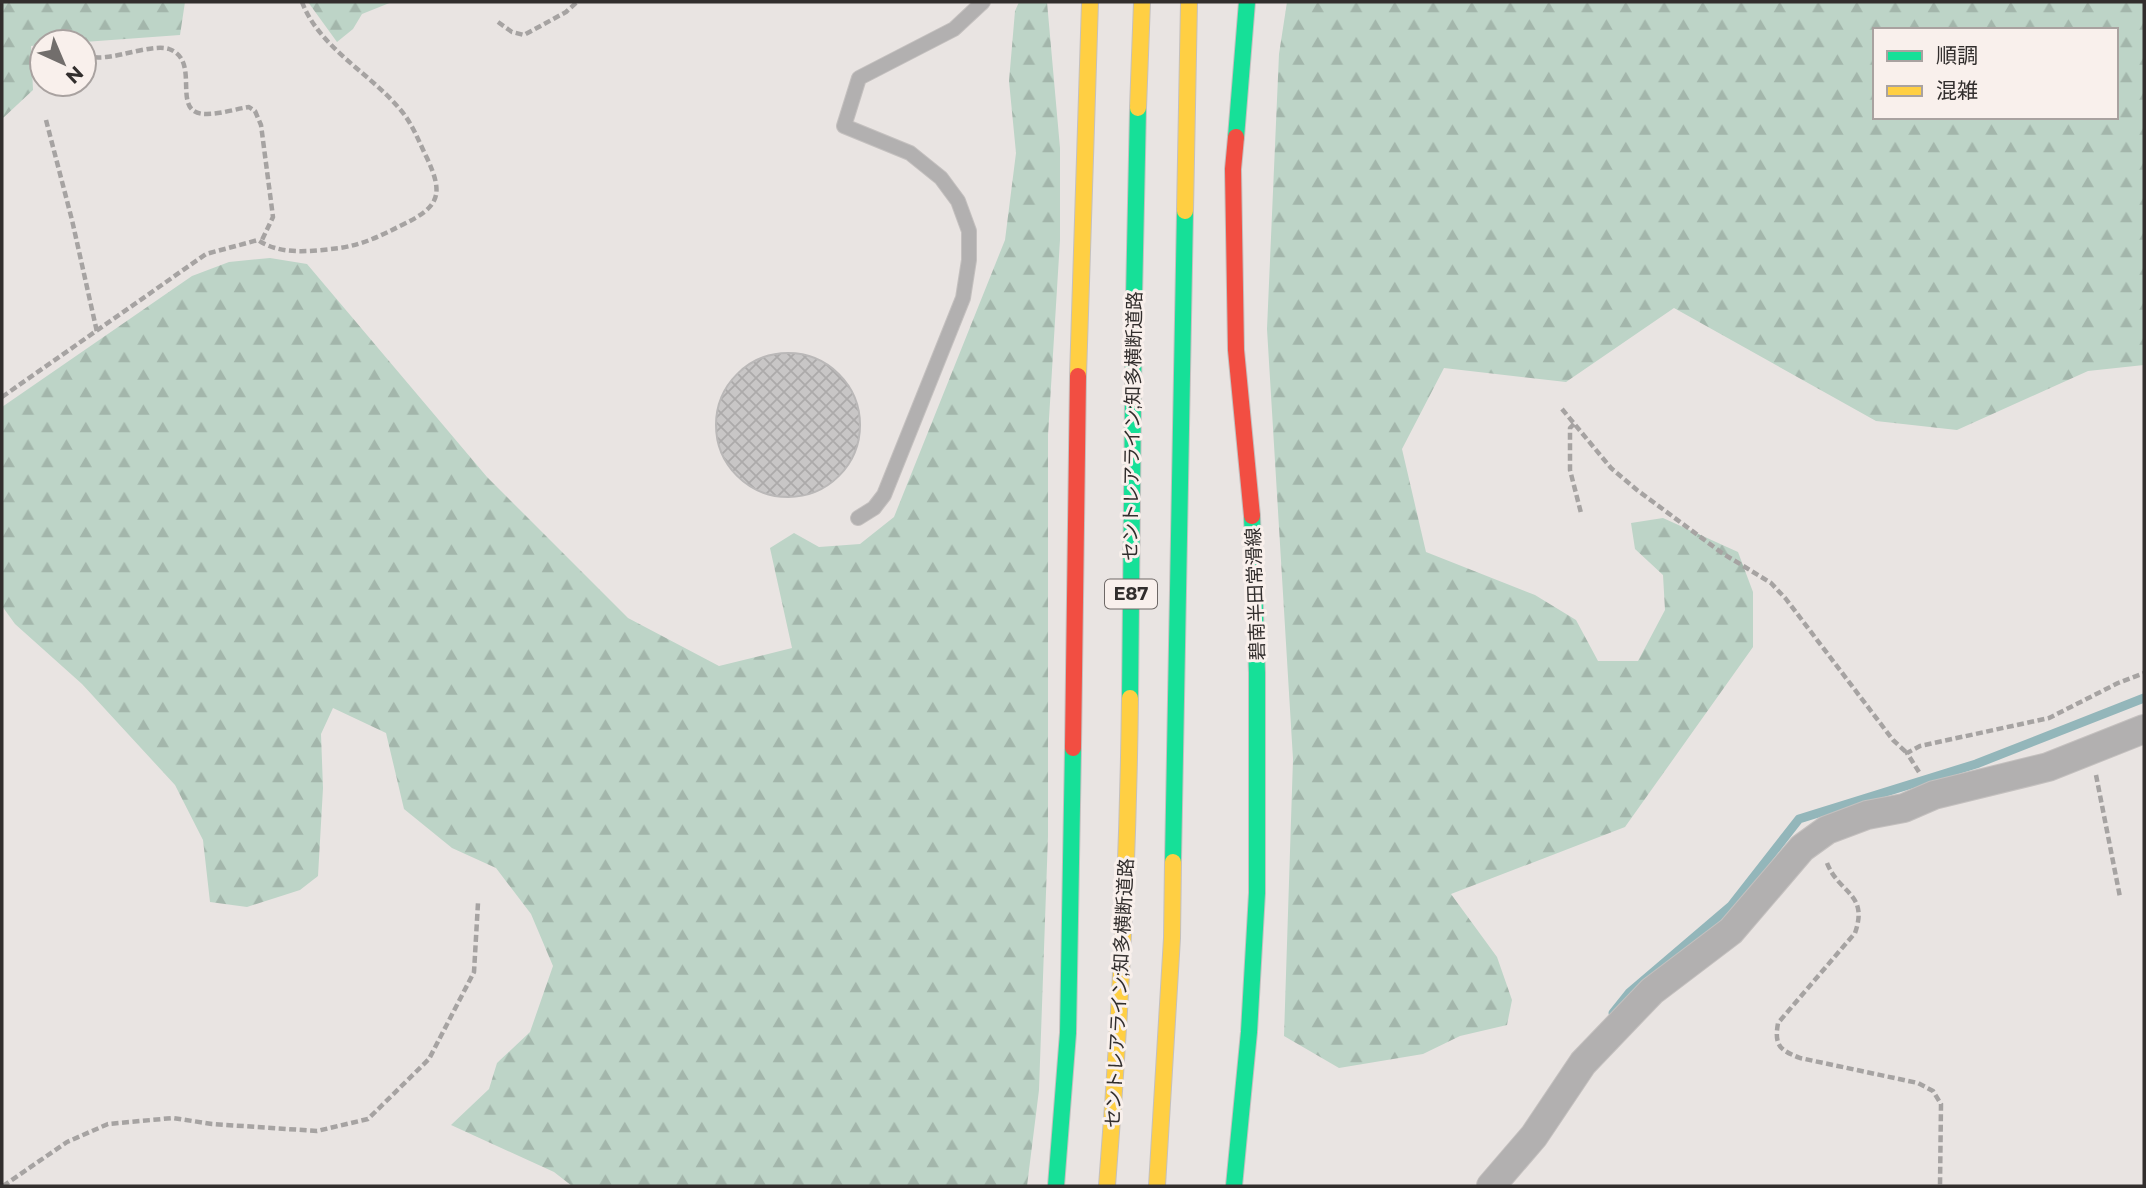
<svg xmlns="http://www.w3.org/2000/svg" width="2146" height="1188" viewBox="0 0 2146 1188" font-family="Montserrat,'Noto Sans JP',sans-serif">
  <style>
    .forest { fill: url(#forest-firs); fill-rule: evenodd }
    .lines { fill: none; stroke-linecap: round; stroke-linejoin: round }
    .stream { stroke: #93b6ba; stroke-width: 9 }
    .building { fill: url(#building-cross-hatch); stroke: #bab8b8; stroke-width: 2 }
    .lane-casing { stroke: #c4c0bf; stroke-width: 16 }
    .street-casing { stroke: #c4c0bf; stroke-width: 30 }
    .fast-casing { stroke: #c4c0bf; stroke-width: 18 }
    .slow-casing { stroke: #c4c0bf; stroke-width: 18 }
    .jam-casing { stroke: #c4c0bf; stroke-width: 18 }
    .path { stroke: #a6a3a2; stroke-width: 4.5; stroke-dasharray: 7 3.5; stroke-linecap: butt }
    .lane { stroke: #b2b0b0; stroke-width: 14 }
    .street { stroke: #b2b0b0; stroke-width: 28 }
    .fast { stroke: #16e098; stroke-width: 16 }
    .slow { stroke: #ffcf43; stroke-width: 16 }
    .jam { stroke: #f24e42; stroke-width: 16 }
    .labels { text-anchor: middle; stroke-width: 6; stroke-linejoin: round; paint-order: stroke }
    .shield { fill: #f9f0ec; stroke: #6e6866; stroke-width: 2 }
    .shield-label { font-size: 18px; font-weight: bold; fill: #322e2d }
    .street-label { font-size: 19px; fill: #322e2d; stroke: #f9f0ec }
  </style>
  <defs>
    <pattern id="forest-firs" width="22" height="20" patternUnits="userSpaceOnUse" patternTransform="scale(1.75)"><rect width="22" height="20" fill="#bdd4c7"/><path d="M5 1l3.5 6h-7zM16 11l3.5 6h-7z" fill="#a3b6ab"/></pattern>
    <pattern id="building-cross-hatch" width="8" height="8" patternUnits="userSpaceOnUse" patternTransform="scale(1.75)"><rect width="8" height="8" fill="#c8c6c6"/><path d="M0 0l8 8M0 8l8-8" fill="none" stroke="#acaaaa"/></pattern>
  </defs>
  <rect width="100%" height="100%" fill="#e9e4e2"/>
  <path class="forest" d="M 2,2 L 185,2 L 180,35 L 84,42 L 42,42 L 42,45 L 31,46 L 33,90 L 2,119 Z
    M 308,2 L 392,2 L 362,14 L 353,29 L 337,42 Z
    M 1019,2 L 1047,2 L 1060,148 L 1060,240 L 1048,435 L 1048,836 L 1039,1090 L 1027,1186 L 572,1186 L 554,1172 L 451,1125 L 489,1089 L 497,1063 L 530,1032 L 553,966 L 531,914 L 496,868 L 452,848 L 404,809 L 386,733 L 333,708 L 321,734 L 323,788 L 318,876 L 300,890 L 247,907 L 210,902 L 203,840 L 175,785 L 82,684 L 15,624 L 2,606 L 2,407 L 192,276 L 229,262 L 270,258 L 307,264 L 487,477 L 628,618 L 719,666 L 792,648 L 770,548 L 794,533 L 819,547 L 860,544 L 894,517 L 1005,240 L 1016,153 L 1009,81 L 1015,11 Z
    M 1287,2 L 2144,2 L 2144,365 L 2088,371 L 1957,430 L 1876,421 L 1674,308 L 1566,382 L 1444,368 L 1402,449 L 1426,552 L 1535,595 L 1576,620 L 1598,661 L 1638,661 L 1665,610 L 1663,575 L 1635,549 L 1631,523 L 1663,518 L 1738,552 L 1753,592 L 1753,647 L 1625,827 L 1451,894 L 1497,957 L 1512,1000 L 1507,1025 L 1460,1036 L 1423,1054 L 1339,1068 L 1284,1036 L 1293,759 L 1267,329 L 1279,54 ZM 1875,30 L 2116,30 L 2116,117 L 1875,117 Z"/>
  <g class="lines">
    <path class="stream" d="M 1613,1013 L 1629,993 L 1731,906 L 1799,819 L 1976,764 L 2144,698"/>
  </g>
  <path class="building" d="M716 425a72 72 0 1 1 144 0a72 72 0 1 1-144 0Z"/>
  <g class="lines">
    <defs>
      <path id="lane" d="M 858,518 L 874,508 L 884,495 L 963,298 L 969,260 L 969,231 L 958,201 L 941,178 L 910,153 L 844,126 L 859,78 L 954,29 L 983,2"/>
      <path id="street" d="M 1491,1186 L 1534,1136 L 1583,1063 L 1652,991 L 1731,931 L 1802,848 L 1827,830 L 1867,815 L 1904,808 L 1934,795 L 2048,767 L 2144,729"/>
      <path id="fast" d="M 1236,137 L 1247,2
        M 1130,698 L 1134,298 L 1138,108
        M 1173,862 L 1185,211
        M 1056,1186 L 1068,1033 L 1073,748
        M 1234,1186 L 1249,1032 L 1257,893 L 1257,673 L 1252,516"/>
      <path id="slow" d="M 1138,108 L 1142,2
        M 1185,211 L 1189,2
        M 1078,376 L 1090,2
        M 1107,1186 C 1120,1024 1128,861 1130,698
        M 1157,1186 L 1172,938 L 1173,862"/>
      <path id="jam" d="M 1236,137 L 1233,169 L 1236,350 L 1252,516
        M 1073,748 L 1078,376"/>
    </defs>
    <use href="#lane" class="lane-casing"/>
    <use href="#street" class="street-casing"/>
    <use href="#fast" class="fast-casing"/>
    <use href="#slow" class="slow-casing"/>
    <use href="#jam" class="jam-casing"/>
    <path class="path" d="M 498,22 L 512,32 L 524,35 L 566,12 L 577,2
      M 84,57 C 91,57 98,58 106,57 C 122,56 155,44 169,49 C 203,61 168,115 207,114 C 220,114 236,109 249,107 L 255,111 L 261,125 L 273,217 L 261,242
      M 46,120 L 72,220 L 97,332
      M 2,397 L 206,254 L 258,240 C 281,256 313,251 340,248 C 365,244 382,235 404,224 C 441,206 443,193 427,158 C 418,140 412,122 398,107 C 368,72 319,47 302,2
      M 1562,409 L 1611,468 L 1637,490 L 1722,553 L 1771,583 L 1786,599 L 1893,740 L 1907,753
      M 1574,424 L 1570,428 L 1570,470 L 1581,513
      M 1919,772 L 1907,753 L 1920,746 L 2049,718 L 2118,683 L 2144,673
      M 2096,775 L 2120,897
      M 1827,863 C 1839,894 1869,893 1855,933 L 1778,1023 C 1774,1046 1780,1050 1800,1058 L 1918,1083 L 1933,1091 L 1941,1104 L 1940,1186
      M 3,1186 L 67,1142 L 108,1124 L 173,1118 L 212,1124 L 317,1131 L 368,1119 L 429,1059 L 474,972 L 478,903"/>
    <use href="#lane" class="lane"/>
    <use href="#street" class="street"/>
    <use href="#fast" class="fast"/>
    <use href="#slow" class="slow"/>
    <use href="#jam" class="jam"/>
  </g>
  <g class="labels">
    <rect class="shield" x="1105" y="579.5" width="52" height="29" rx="5"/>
    <g class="shield-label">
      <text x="1131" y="600">E87</text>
    </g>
    <g class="street-label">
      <text transform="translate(1132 426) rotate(-89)" y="7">セントレアライン;知多横断道路</text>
      <text transform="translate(1255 594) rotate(-92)" y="7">碧南半田常滑線</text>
      <text transform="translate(1119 993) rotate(-87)" y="7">セントレアライン;知多横断道路</text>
    </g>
  </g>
  <rect width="2146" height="1188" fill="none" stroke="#322e2d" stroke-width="7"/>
  <rect x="1873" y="28" width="245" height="91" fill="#f9f0ec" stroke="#a9a2a0" stroke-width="2"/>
  <rect x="1887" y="51" width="35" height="10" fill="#16e098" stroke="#a9a2a0" stroke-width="2"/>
  <text x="1936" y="63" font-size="21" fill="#322e2d">順調</text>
  <rect x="1887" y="86" width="35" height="10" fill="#ffcf43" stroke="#a9a2a0" stroke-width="2"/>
  <text x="1936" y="98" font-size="21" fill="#322e2d">混雑</text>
  <g transform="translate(63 63) rotate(136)"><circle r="33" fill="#f9f0ec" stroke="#a9a2a0" stroke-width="2"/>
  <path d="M0-5L12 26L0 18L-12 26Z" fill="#726e6c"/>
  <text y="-10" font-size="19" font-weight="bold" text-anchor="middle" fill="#322e2d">N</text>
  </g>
</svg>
